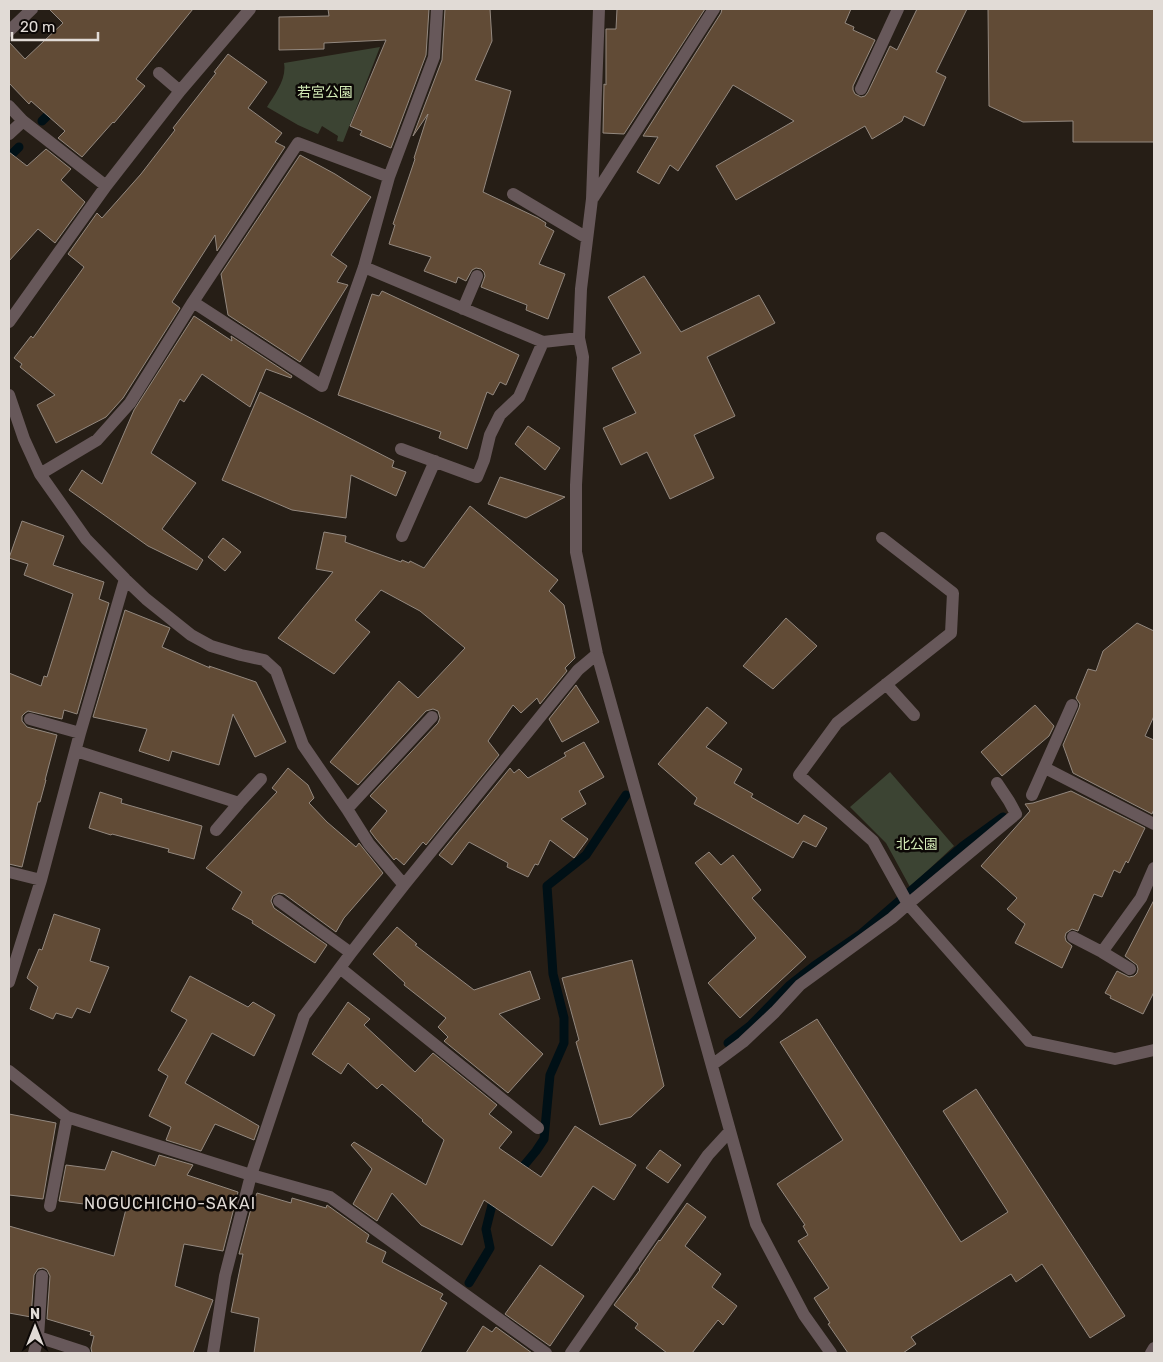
<svg xmlns="http://www.w3.org/2000/svg" width="1163" height="1362" viewBox="0 0 1163 1362" font-family="Rubik,'Noto Sans JP',sans-serif">
  <style>
    .green { fill: #3c4433 }
    .lines { fill: none; stroke-linecap: round; stroke-linejoin: round }
    .stream { stroke: #001016; stroke-width: 9 }
    .building { fill: #614b36; stroke: #93887f }
    .minor { stroke: #67585a; stroke-width: 12 }
    .labels { text-anchor: middle; stroke-width: 5; stroke-linejoin: round; paint-order: stroke }
    .park-label { font-size: 14px; fill: #d4ecb7; stroke: #0c0806 }
    .quarter-label { font-size: 16px; letter-spacing: 1px; fill: #e1dbd6; stroke: #0c0806 }
  </style>
  <rect width="100%" height="100%" fill="#261e16"/>
  <path class="green" d="M 380,47 L 343,142 L 337,141 L 338,136 L 322,126 L 318,134 L 298,125 L 267,107 C 275,94 287,79 284,63 Z
    M 890,772 L 954,846 L 910,887 L 886,843 L 850,807 Z"/>
  <g class="lines">
    <path class="stream" d="M 42,121 L 56,107
      M 9,157 L 19,147
      M 728,1043 L 751,1025 L 790,985 L 814,966 L 861,934 L 963,846 L 1003,817
      M 517,1174 L 536,1151 L 544,1139 L 550,1075 L 564,1043 L 564,1018 L 553,974 L 547,886 L 586,855 L 626,795
      M 469,1283 L 490,1248 L 486,1229 L 493,1201 L 497,1197"/>
  </g>
  <path class="building" d="M 49,9 L 193,9 L 136,79 L 145,86 L 114,123 L 113,122 L 82,157 L 58,138 L 65,131 L 31,101 L 29,104 L 9,83 L 9,42 L 25,59 L 63,23 Z
    M 328,9 L 429,9 L 426,55 L 391,148 L 360,135 L 362,131 L 350,126 L 386,40 L 324,43 L 324,49 L 279,50 L 279,17 L 329,16 Z
    M 445,9 L 490,9 L 492,41 L 475,80 L 511,91 L 483,192 L 538,218 L 546,223 L 545,226 L 554,231 L 539,264 L 565,274 L 548,319 L 526,310 L 527,305 L 481,287 L 485,276 L 484,272 L 481,269 L 476,268 L 472,270 L 466,281 L 458,277 L 456,283 L 424,271 L 431,257 L 389,244 L 395,225 L 393,224 L 415,159 L 414,158 L 428,114 L 413,136 L 442,60 Z
    M 617,9 L 705,9 L 624,134 L 603,133 L 604,84 L 606,85 L 606,29 L 616,29 Z
    M 722,9 L 851,9 L 845,23 L 854,27 L 853,30 L 875,40 L 853,86 L 853,90 L 855,94 L 861,97 L 865,96 L 868,92 L 890,46 L 897,50 L 917,9 L 967,9 L 936,72 L 946,77 L 924,126 L 904,116 L 902,121 L 872,139 L 865,126 L 736,200 L 716,166 L 794,121 L 733,85 L 678,171 L 670,165 L 659,184 L 637,172 L 658,137 L 643,136 L 721,13 Z
    M 988,9 L 1154,9 L 1154,142 L 1073,142 L 1073,121 L 1023,122 L 989,106 Z
    M 228,54 L 267,82 L 248,108 L 282,133 L 275,142 L 285,147 L 217,251 L 215,235 L 172,302 L 180,308 L 123,398 L 106,417 L 56,443 L 37,405 L 55,395 L 20,367 L 22,364 L 14,358 L 31,336 L 33,338 L 84,267 L 68,254 L 97,213 L 102,218 L 141,174 L 175,130 L 173,128 L 216,73 L 214,72 Z
    M 46,149 L 71,169 L 61,180 L 85,202 L 55,243 L 38,229 L 9,261 L 9,152 L 27,166 Z
    M 300,155 L 335,174 L 371,197 L 331,255 L 347,266 L 337,282 L 348,285 L 300,362 L 228,315 L 221,274 Z
    M 644,276 L 681,332 L 759,295 L 775,323 L 707,357 L 735,416 L 694,435 L 714,478 L 670,499 L 647,452 L 621,465 L 603,428 L 636,413 L 612,368 L 641,353 L 608,297 Z
    M 382,291 L 519,355 L 506,385 L 500,382 L 493,395 L 487,392 L 467,449 L 439,438 L 441,432 L 338,395 L 372,294 L 379,296 Z
    M 194,316 L 232,341 L 231,336 L 292,376 L 291,378 L 266,369 L 250,407 L 202,374 L 184,402 L 180,399 L 151,453 L 196,483 L 162,529 L 203,560 L 197,570 L 148,546 L 69,490 L 82,470 L 102,484 L 134,410 Z
    M 260,392 L 394,461 L 392,467 L 406,472 L 396,496 L 351,475 L 346,518 L 292,510 L 222,480 Z
    M 528,426 L 560,448 L 545,470 L 515,444 Z
    M 500,477 L 565,497 L 526,518 L 488,504 Z
    M 470,506 L 558,580 L 549,591 L 564,605 L 575,658 L 565,668 L 567,671 L 540,704 L 537,698 L 521,713 L 513,705 L 488,741 L 499,755 L 426,845 L 423,842 L 404,865 L 396,858 L 394,860 L 376,839 L 370,831 L 387,811 L 370,796 L 438,723 L 440,718 L 438,711 L 433,709 L 426,711 L 358,785 L 330,762 L 399,681 L 418,698 L 465,648 L 420,611 L 381,590 L 355,620 L 370,632 L 334,674 L 278,638 L 333,572 L 316,569 L 324,532 L 346,536 L 345,542 L 401,562 L 402,560 L 409,563 L 410,561 L 424,568 Z
    M 22,521 L 64,536 L 53,565 L 104,582 L 99,599 L 109,603 L 77,714 L 64,710 L 62,719 L 28,711 L 25,713 L 22,716 L 22,721 L 27,727 L 57,735 L 45,780 L 46,780 L 40,802 L 38,802 L 22,867 L 9,864 L 9,673 L 41,686 L 44,676 L 47,677 L 73,594 L 24,575 L 28,564 L 9,558 Z
    M 223,538 L 241,552 L 225,571 L 208,557 Z
    M 125,610 L 170,628 L 162,647 L 210,668 L 209,666 L 256,682 L 286,742 L 255,757 L 233,714 L 219,765 L 172,751 L 169,761 L 139,751 L 147,729 L 93,717 Z
    M 786,618 L 817,646 L 773,689 L 743,666 Z
    M 1137,623 L 1154,631 L 1154,716 L 1145,736 L 1154,740 L 1154,809 L 1152,814 L 1073,773 L 1063,745 L 1079,708 L 1080,704 L 1076,698 L 1088,669 L 1096,671 L 1103,651 Z
    M 576,685 L 599,722 L 562,742 L 549,719 Z
    M 1035,705 L 1054,726 L 1049,736 L 1002,776 L 981,752 Z
    M 707,707 L 727,723 L 706,747 L 742,769 L 734,783 L 753,794 L 751,797 L 798,824 L 804,815 L 827,828 L 816,847 L 803,841 L 793,858 L 694,804 L 697,798 L 658,764 Z
    M 584,742 L 604,777 L 579,791 L 586,804 L 561,819 L 588,839 L 574,858 L 550,840 L 538,865 L 535,864 L 528,877 L 507,867 L 508,863 L 469,842 L 452,865 L 439,855 L 510,768 L 514,773 L 519,769 L 528,778 L 566,756 L 564,753 Z
    M 288,768 L 308,785 L 314,798 L 309,803 L 327,822 L 356,847 L 359,843 L 383,873 L 344,918 L 336,932 L 284,894 L 279,893 L 273,896 L 271,901 L 274,908 L 327,945 L 315,963 L 252,923 L 253,921 L 232,909 L 242,892 L 206,868 L 277,792 L 272,788 Z
    M 1071,791 L 1145,828 L 1128,863 L 1126,861 L 1120,873 L 1114,870 L 1102,897 L 1094,894 L 1078,931 L 1072,929 L 1066,933 L 1065,937 L 1066,941 L 1072,946 L 1062,968 L 1015,943 L 1025,924 L 1007,909 L 1017,898 L 981,866 L 1030,811 L 1025,804 L 1033,803 Z
    M 100,792 L 122,799 L 121,803 L 202,826 L 194,859 L 168,852 L 169,849 L 112,834 L 111,835 L 89,828 Z
    M 709,852 L 721,865 L 733,855 L 761,890 L 752,898 L 806,957 L 740,1018 L 708,983 L 756,938 L 695,863 Z
    M 1154,900 L 1154,992 L 1143,1014 L 1110,998 L 1111,996 L 1105,993 L 1117,971 L 1129,977 L 1134,976 L 1137,973 L 1138,969 L 1137,965 L 1125,956 Z
    M 54,914 L 100,929 L 90,961 L 109,967 L 90,1013 L 77,1008 L 72,1018 L 56,1013 L 53,1019 L 30,1009 L 38,987 L 27,978 L 39,949 L 42,950 Z
    M 397,927 L 417,944 L 415,945 L 474,990 L 530,971 L 540,999 L 499,1014 L 543,1054 L 508,1093 L 444,1041 L 448,1037 L 438,1027 L 446,1018 L 404,985 L 405,983 L 373,954 Z
    M 632,960 L 664,1086 L 631,1117 L 600,1125 L 576,1042 L 579,1040 L 562,978 Z
    M 190,976 L 248,1007 L 253,1002 L 275,1015 L 254,1056 L 212,1033 L 185,1083 L 259,1126 L 254,1140 L 215,1124 L 201,1151 L 166,1140 L 171,1127 L 149,1116 L 168,1076 L 158,1070 L 187,1020 L 171,1011 Z
    M 348,1002 L 370,1019 L 364,1025 L 415,1072 L 433,1053 L 497,1105 L 489,1114 L 512,1132 L 499,1148 L 541,1177 L 575,1126 L 636,1165 L 614,1200 L 593,1186 L 552,1246 L 484,1200 L 462,1245 L 421,1225 L 392,1193 L 377,1221 L 353,1204 L 372,1169 L 351,1145 L 354,1142 L 426,1185 L 444,1140 L 422,1121 L 423,1120 L 382,1084 L 377,1089 L 348,1063 L 341,1074 L 312,1054 Z
    M 817,1019 L 961,1242 L 1008,1212 L 943,1111 L 976,1089 L 1125,1316 L 1090,1338 L 1042,1264 L 1016,1282 L 1011,1274 L 911,1337 L 916,1344 L 903,1353 L 848,1353 L 828,1324 L 830,1323 L 814,1298 L 829,1288 L 798,1241 L 808,1235 L 803,1226 L 805,1225 L 777,1184 L 843,1140 L 780,1042 Z
    M 9,1114 L 56,1123 L 43,1199 L 9,1195 Z
    M 660,1150 L 681,1165 L 668,1183 L 646,1168 Z
    M 112,1151 L 155,1166 L 159,1155 L 193,1165 L 187,1175 L 238,1192 L 223,1251 L 184,1244 L 175,1286 L 213,1300 L 193,1353 L 92,1353 L 91,1348 L 94,1336 L 90,1335 L 91,1332 L 47,1319 L 50,1276 L 47,1270 L 43,1268 L 38,1269 L 34,1275 L 31,1317 L 9,1313 L 9,1226 L 114,1256 L 126,1209 L 59,1201 L 66,1165 L 105,1170 Z
    M 257,1193 L 291,1203 L 292,1198 L 326,1208 L 327,1205 L 369,1235 L 366,1242 L 386,1252 L 382,1262 L 443,1294 L 440,1299 L 447,1303 L 420,1353 L 254,1353 L 259,1318 L 231,1312 L 243,1254 L 239,1254 L 254,1197 L 255,1198 Z
    M 687,1203 L 706,1217 L 685,1246 L 721,1274 L 712,1287 L 737,1306 L 723,1325 L 718,1320 L 692,1353 L 667,1353 L 635,1328 L 638,1324 L 614,1305 L 640,1270 L 639,1269 L 659,1240 L 660,1241 Z
    M 540,1265 L 584,1296 L 550,1346 L 505,1314 Z
    M 483,1326 L 492,1332 L 496,1327 L 532,1353 L 466,1353 Z"/>
  <g class="lines">
    <path class="minor" d="M 599,9 L 592,199 L 581,289 L 579,338 L 583,357 L 576,485 L 576,552 L 597,654 L 756,1224 L 804,1315 L 831,1353
      M 9,31 L 32,9
      M 159,73 L 180,91
      M 861,89 L 898,9
      M 9,106 L 23,121 L 106,186
      M 9,134 L 23,121
      M 513,194 L 587,238
      M 593,198 L 714,9
      M 364,267 L 543,342 L 579,338
      M 193,302 L 298,143 L 389,177
      M 463,309 L 477,276
      M 9,322 L 106,186 L 180,91 L 250,9
      M 9,395 L 24,439 L 40,474 L 86,539 L 125,579 L 80,733 L 41,880 L 9,982
      M 401,449 L 477,477 L 484,460 L 490,435 L 500,415 L 519,397 L 543,342
      M 40,474 L 97,440 L 130,403 L 193,302 L 322,386 L 364,267 L 389,177 L 434,57 L 437,9
      M 402,536 L 435,461
      M 882,538 L 953,593 L 951,633 L 837,723 L 799,775 L 873,841 L 908,904 L 1029,1041 L 1115,1059 L 1154,1050
      M 125,579 L 146,599 L 191,635 L 211,646 L 241,655 L 264,660 L 276,671 L 303,745 L 347,809 L 369,844 L 404,885
      M 886,684 L 914,715
      M 30,719 L 80,733
      M 76,751 L 239,803 L 261,779
      M 1045,768 L 1154,824
      M 1032,795 L 1072,705
      M 347,809 L 432,717
      M 216,830 L 239,803
      M 9,872 L 41,880
      M 279,901 L 351,953
      M 1073,937 L 1102,952 L 1130,969
      M 1102,952 L 1141,898 L 1154,868
      M 340,968 L 538,1128
      M 712,1065 L 743,1042 L 775,1012 L 800,985 L 892,918 L 908,904 L 1016,814 L 1009,801 L 997,783
      M 9,1071 L 67,1117 L 251,1175 L 330,1197 L 546,1353
      M 50,1206 L 67,1117
      M 38,1337 L 84,1352
      M 34,1353 L 38,1337 L 42,1276
      M 213,1353 L 225,1276 L 251,1175 L 304,1016 L 351,953 L 404,885 L 578,670 L 597,654
      M 571,1353 L 708,1155 L 730,1131
      M 1151,1353 L 1154,1348"/>
  </g>
  <g class="labels">
    <g class="park-label">
      <text x="325" y="97">若宮公園</text>
      <text x="917" y="849">北公園</text>
    </g>
    <g class="quarter-label">
      <text x="170" y="1209">NOGUCHICHO-SAKAI</text>
    </g>
  </g>
  <rect width="1163" height="1362" fill="none" stroke="#e1dbd6" stroke-width="20"/>
  <g transform="translate(35 1327)" stroke="#0c0806" stroke-width="4" paint-order="stroke">
  <path d="M0-4L9 19L0 12L-9 19Z" fill="#e1dbd6"/>
  <text y="-8" font-size="14" font-weight="bold" text-anchor="middle" fill="#e1dbd6">N</text>
  </g>
  <path d="M12 32v8h86v-8" fill="none" stroke="#e1dbd6" stroke-width="2.5"/>
  <text x="20" y="32" font-size="15" fill="#e1dbd6" stroke="#0c0806" stroke-width="4" paint-order="stroke">20 m</text>
</svg>
